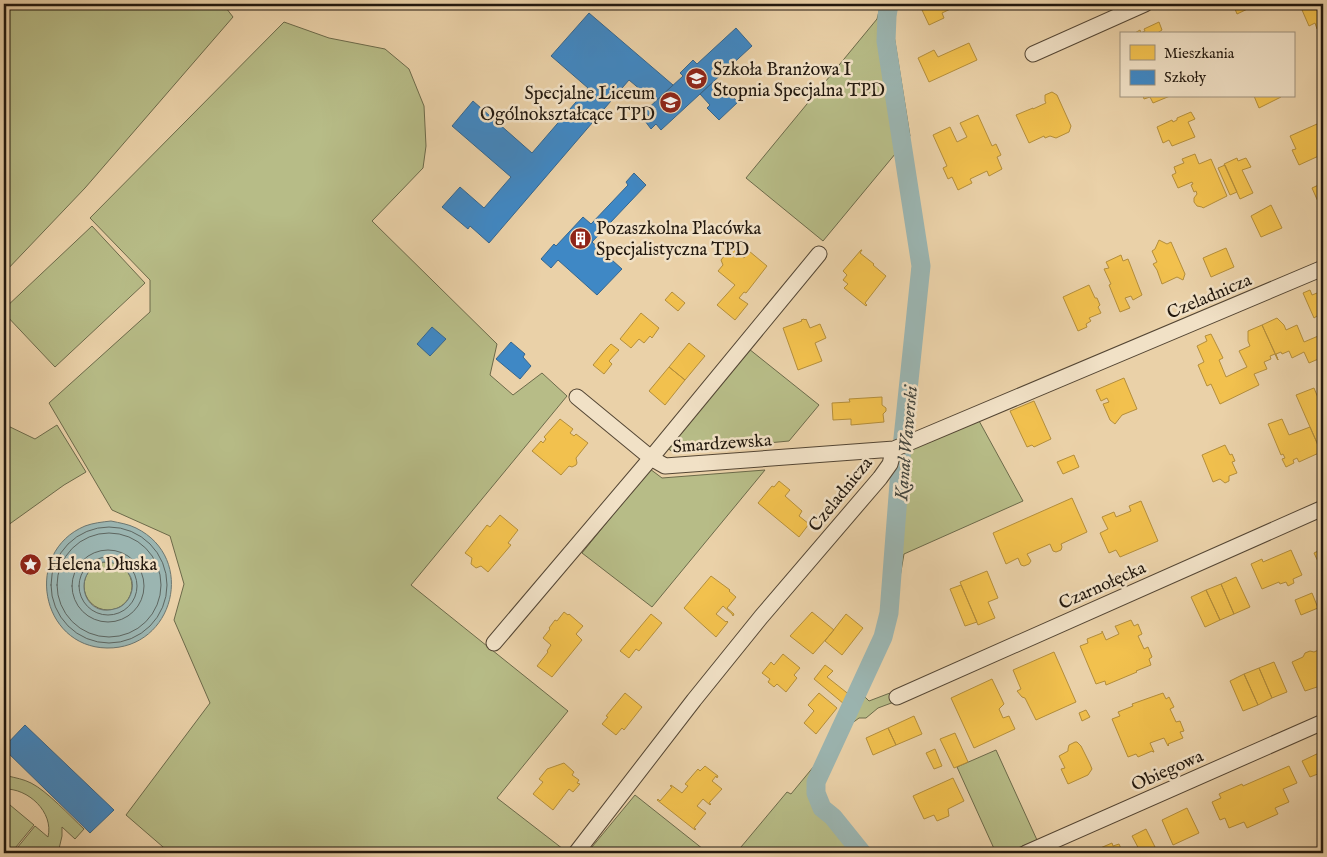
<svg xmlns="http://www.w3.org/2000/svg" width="1327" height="857" viewBox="0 0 1327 857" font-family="'IM FELL English',serif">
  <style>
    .green { fill: #b7bc87; stroke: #6c6a4a }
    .water { fill: #9bb5b1; stroke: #6b7670; fill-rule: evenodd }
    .homes { fill: #f2c14e; stroke: #b48e3b }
    .schools { fill: #3f88c5; stroke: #36668e }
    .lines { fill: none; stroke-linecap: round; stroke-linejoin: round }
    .shore { stroke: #5e6660; stroke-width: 1 }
    .canal { stroke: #9bb5b1; stroke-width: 19 }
    .street-casing { stroke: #544634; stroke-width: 17 }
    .street { stroke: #f1e1c6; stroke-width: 15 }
    .labels { text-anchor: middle; stroke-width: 5; stroke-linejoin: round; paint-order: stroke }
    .poi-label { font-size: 18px; fill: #22180e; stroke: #f1e1c6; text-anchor: start }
    .street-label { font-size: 18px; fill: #22180e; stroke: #f1e1c6 }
    .water-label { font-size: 19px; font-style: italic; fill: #46473f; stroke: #f1e1c6 }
  </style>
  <rect width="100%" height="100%" fill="#ead1a8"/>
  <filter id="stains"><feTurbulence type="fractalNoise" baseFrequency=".004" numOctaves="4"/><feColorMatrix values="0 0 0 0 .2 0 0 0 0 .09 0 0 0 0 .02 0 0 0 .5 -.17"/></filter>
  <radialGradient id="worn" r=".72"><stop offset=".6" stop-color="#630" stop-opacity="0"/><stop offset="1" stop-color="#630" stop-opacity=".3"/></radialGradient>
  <path class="green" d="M 4,4 L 223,4 L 233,17 L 85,188 L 4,273 Z
    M 881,4 L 897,4 L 893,29 L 910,136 L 823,241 L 746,178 L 877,19 Z
    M 284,22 L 329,38 L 385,49 L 409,69 L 424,106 L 426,146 L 423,168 L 372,221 L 497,344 L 490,375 L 513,395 L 542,373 L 567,396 L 411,585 L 568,711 L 497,798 L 563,849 L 560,853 L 170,853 L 126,815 L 210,703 L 174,620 L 184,584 L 170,536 L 112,510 L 49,403 L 150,312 L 150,280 L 90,218 Z
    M 911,150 L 926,258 L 925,265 L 927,271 L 912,432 L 898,434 L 913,261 L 899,165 Z
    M 92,226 L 145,283 L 55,367 L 4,313 L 4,309 Z
    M 749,349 L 819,405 L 789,441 L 673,452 L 667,448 Z
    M 978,419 L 1023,501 L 904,554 L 889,640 L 864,696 L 869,701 L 890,693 L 894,702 L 878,708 L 866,718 L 859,718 L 847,727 L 822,789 L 824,799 L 834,813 L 869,853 L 736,853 L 787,792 L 791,794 L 824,754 L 851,696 L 881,624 L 884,613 L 896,477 L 909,462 L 910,450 Z
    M 6,425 L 35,439 L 57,425 L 86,472 L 64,485 L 4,528 L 4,426 Z
    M 650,469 L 662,478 L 765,470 L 652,607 L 582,553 Z
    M84 586a24 24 0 1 1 48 0a24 24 0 1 1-48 0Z
    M 996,750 L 1037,840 L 1006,853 L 996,853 L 957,767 Z
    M 8,776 C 16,778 23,779 31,783 C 47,791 70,816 84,829 L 75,839 L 62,827 L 62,836 L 58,853 L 13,853 L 35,826 L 48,837 C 54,812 28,788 4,789 L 4,777 Z
    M 635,795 L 708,853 L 587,853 Z
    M 4,800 L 34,825 L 11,853 L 4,853 Z"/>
  <path class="water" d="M 111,521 C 120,523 128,524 136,528 C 197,558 174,649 107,648 C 40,647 23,552 85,526 C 93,523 102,522 111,521 ZM 103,562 C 123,561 140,578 129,598 C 126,603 121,608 114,609 C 84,618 70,573 103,562 Z"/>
  <path class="homes" d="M 928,4 L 961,4 L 942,13 L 944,18 L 929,25 L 922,10 L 929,6 Z
    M 1233,4 L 1258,4 L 1237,14 Z
    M 1316,4 L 1318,4 L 1318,5 L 1323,4 L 1323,26 L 1317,29 L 1315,23 L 1309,26 L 1302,10 Z
    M 1159,22 L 1162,30 L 1156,34 L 1133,34 L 1140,30 L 1141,33 L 1145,31 L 1144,29 Z
    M 969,43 L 977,60 L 929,82 L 918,58 L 934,50 L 938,57 Z
    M 1052,92 L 1057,95 L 1071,126 L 1069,132 L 1056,138 L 1050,136 L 1045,138 L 1044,136 L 1029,143 L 1016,115 L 1033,108 L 1033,109 L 1046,103 L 1045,101 L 1045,95 Z
    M 1143,96 L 1170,96 L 1153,103 L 1150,97 L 1144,99 Z
    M 1254,96 L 1281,96 L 1281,97 L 1259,108 Z
    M 1191,112 L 1195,119 L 1188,122 L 1195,137 L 1172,146 L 1169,140 L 1163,143 L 1157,127 L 1172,120 L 1173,122 L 1177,120 L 1177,118 Z
    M 978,115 L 992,146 L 996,144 L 1001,155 L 997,157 L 1002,169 L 989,176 L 987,171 L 970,179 L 972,183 L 958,190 L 952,177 L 948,179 L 943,168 L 947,166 L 933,135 L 950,127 L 957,142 L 967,137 L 960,123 Z
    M 1317,124 L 1323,136 L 1319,138 L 1323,148 L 1323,154 L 1299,165 L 1292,150 L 1296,149 L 1290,136 Z
    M 1195,154 L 1199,164 L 1211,159 L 1227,196 L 1203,208 L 1202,207 L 1197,206 L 1194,202 L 1194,198 L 1197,194 L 1196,191 L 1194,192 L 1191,185 L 1193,184 L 1192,182 L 1178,188 L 1172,175 L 1176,173 L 1174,167 L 1184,163 L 1182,159 Z
    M 1237,158 L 1238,161 L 1246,158 L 1251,167 L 1242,170 L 1253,193 L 1240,199 L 1224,164 Z
    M 1225,165 L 1237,192 L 1230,195 L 1218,168 Z
    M 1323,183 L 1323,213 L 1312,188 Z
    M 1271,205 L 1282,228 L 1261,237 L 1251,216 Z
    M 1159,240 L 1167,244 L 1171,242 L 1185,274 L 1183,280 L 1177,277 L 1162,284 L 1157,270 L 1153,264 L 1157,262 L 1152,251 L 1155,249 Z
    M 1226,248 L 1234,267 L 1211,277 L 1203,258 Z
    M 733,249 L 744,258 L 749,251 L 767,266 L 750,288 L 746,293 L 744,292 L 739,298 L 748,304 L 735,320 L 717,305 L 735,285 L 718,271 L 723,265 L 721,260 L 729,250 Z
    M 861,250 L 862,250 L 860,253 L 874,264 L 873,265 L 886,276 L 865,303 L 867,305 L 866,306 L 844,288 L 848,284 L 843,280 L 847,275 L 843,271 Z
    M 1121,255 L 1123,261 L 1128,259 L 1142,295 L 1133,300 L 1131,296 L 1125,298 L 1130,308 L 1120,312 L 1109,285 L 1111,284 L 1104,269 L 1109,268 L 1106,262 Z
    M 1089,285 L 1095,298 L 1097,298 L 1100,305 L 1098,307 L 1101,313 L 1089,318 L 1091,321 L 1086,324 L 1087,327 L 1078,331 L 1063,297 Z
    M 1310,290 L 1312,295 L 1322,291 L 1323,294 L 1323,330 L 1317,316 L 1314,318 L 1303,293 Z
    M 672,292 L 685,303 L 678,311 L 665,300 Z
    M 641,313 L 659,328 L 652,338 L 650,336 L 644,343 L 639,339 L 631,348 L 620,339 Z
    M 1277,318 L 1284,325 L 1286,330 L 1297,325 L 1304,342 L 1323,334 L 1323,357 L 1309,363 L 1304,352 L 1292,358 L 1289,351 L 1282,354 L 1281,352 L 1276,354 L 1278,360 L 1262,325 Z
    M 804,319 L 805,320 L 806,319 L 810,328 L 820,324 L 826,338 L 815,343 L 822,361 L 798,370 L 783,328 L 802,321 L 801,320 Z
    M 1262,325 L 1278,360 L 1275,354 L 1270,356 L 1271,359 L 1264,362 L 1267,369 L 1254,374 L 1259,385 L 1220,404 L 1211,384 L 1207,386 L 1198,365 L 1204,362 L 1197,346 L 1207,341 L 1205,336 L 1211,334 L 1223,358 L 1219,360 L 1226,377 L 1247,367 L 1239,351 L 1250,346 L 1248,341 L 1248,331 Z
    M 689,343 L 705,356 L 685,380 L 669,367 Z
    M 611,344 L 619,350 L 609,361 L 612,364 L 604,374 L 593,365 L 607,348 Z
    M 669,367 L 685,380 L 665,405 L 649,391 Z
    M 1124,378 L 1137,409 L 1122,415 L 1115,424 L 1110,420 L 1103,404 L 1109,402 L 1107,398 L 1101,401 L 1096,390 Z
    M 1314,388 L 1323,410 L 1323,413 L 1318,415 L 1321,422 L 1323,421 L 1323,451 L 1321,452 L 1296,395 Z
    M 882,397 L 882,405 L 886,408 L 886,411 L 883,414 L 884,422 L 851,425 L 851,419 L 833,420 L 832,403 L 850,402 L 849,399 Z
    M 1034,401 L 1051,439 L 1034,447 L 1032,445 L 1027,447 L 1010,411 Z
    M 560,419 L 573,429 L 570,433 L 574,436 L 576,434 L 588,443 L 576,458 L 577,463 L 576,465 L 572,467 L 569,466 L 561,475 L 532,451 L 541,441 L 543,443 L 546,439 L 544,437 Z
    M 1282,419 L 1289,435 L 1310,427 L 1321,452 L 1299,462 L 1297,458 L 1293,460 L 1294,463 L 1286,467 L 1282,459 L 1285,458 L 1283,454 L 1281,455 L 1268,424 Z
    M 1225,445 L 1230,455 L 1232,454 L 1235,461 L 1232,462 L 1237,473 L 1229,476 L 1229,481 L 1225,483 L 1220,479 L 1213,482 L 1202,455 Z
    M 1074,455 L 1079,467 L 1063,474 L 1057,462 Z
    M 779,481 L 790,490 L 785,496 L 802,511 L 799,516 L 809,524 L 799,537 L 758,503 L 772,486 L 774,487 Z
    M 1072,498 L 1087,532 L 1061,544 L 1062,547 L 1061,550 L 1056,552 L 1053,551 L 1050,544 L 1027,554 L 1031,561 L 1029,564 L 1024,566 L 1021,565 L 1018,558 L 1006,564 L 993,533 Z
    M 1141,501 L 1158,541 L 1120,557 L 1116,550 L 1109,553 L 1100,533 L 1108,529 L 1102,517 L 1114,512 L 1116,517 L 1131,511 L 1129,506 Z
    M 500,515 L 518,530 L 508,543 L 511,545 L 488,572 L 481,566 L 476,568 L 471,564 L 472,558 L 465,553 L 487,525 L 490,527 Z
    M 1323,544 L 1323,569 L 1322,570 L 1314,553 L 1322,549 L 1320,545 Z
    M 1291,550 L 1302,575 L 1293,579 L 1294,583 L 1288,586 L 1286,582 L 1280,584 L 1279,582 L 1262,589 L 1251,564 L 1262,559 L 1263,562 Z
    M 987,571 L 998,598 L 988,602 L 995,618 L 978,625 L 960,582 Z
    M 711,576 L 730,590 L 729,591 L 736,597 L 727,608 L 734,614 L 733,616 L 732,614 L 723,606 L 716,614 L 726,622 L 727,621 L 728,622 L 716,637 L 684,608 Z
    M 1236,577 L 1250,607 L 1234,614 L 1221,584 Z
    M 1221,584 L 1234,614 L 1220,620 L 1206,590 Z
    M 961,585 L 977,622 L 965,626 L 950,589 Z
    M 1206,590 L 1220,620 L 1205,627 L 1191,597 Z
    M 1312,593 L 1318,608 L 1301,615 L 1295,600 Z
    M 564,612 L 568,615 L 569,614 L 583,626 L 576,634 L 582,640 L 552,677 L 537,666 L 548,652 L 547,651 L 551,645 L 543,638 L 550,629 L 549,628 L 555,620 L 557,621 Z
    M 812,612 L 834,630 L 813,654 L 790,636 Z
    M 651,614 L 662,623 L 639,651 L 636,649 L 629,658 L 620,651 Z
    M 846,614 L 863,628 L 842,655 L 825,641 Z
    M 1131,620 L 1134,626 L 1138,624 L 1142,634 L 1138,636 L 1144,649 L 1148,647 L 1152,657 L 1149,659 L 1151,665 L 1136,671 L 1137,672 L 1106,685 L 1105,681 L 1096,684 L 1080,646 L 1088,643 L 1087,639 L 1102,633 L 1102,631 L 1106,640 L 1119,634 L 1115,626 L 1116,626 Z
    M 1323,648 L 1323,685 L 1305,691 L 1292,662 L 1303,657 L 1305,653 L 1310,651 L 1314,652 Z
    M 1054,652 L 1076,702 L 1036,720 L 1025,698 L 1022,697 L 1017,691 L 1021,689 L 1013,670 Z
    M 783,654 L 800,668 L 794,675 L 797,678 L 786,692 L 777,684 L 774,687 L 768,682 L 770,679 L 762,673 L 771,662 L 774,665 Z
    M 1274,662 L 1287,692 L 1272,698 L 1259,668 Z
    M 825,665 L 833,671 L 827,677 L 851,696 L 844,704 L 814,679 Z
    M 1259,668 L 1272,698 L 1258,705 L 1244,674 Z
    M 1244,674 L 1258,705 L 1243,711 L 1230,681 Z
    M 992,679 L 1004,704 L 999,709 L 1003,718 L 1009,716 L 1015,729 L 974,748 L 951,698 Z
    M 625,693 L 642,707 L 624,730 L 622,728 L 616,735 L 602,724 L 608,717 L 606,716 Z
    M 819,693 L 837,708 L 816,734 L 804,723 L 814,711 L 808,705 Z
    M 1163,693 L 1166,699 L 1169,697 L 1174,707 L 1170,709 L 1176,722 L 1180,721 L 1184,731 L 1180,732 L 1183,738 L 1168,744 L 1169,745 L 1168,746 L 1164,738 L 1150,743 L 1154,752 L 1153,752 L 1152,751 L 1138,757 L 1136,754 L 1128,757 L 1112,719 L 1120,716 L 1118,712 L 1133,706 L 1132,704 Z
    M 1086,710 L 1090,717 L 1082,721 L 1079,713 Z
    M 914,716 L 922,734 L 896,745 L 888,728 Z
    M 888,728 L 896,745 L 873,755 L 866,738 Z
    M 955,733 L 968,762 L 954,768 L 940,739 Z
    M 1075,742 L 1077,742 L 1081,746 L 1090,764 L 1092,769 L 1088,775 L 1068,784 L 1061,769 L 1065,768 L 1059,756 L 1068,751 L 1068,749 L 1069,745 Z
    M 935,749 L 942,766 L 934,769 L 926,753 Z
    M 1323,751 L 1323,772 L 1310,777 L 1302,761 Z
    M 564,763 L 574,772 L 572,775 L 579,780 L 577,783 L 580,784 L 573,792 L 569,789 L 553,810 L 533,794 L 543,782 L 539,779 L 547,769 Z
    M 705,766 L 718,776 L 717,778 L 716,776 L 712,781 L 722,789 L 709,803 L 711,804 L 710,805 L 703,799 L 697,806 L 706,813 L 694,828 L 696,829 L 695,830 L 657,800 L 658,799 L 660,801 L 672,787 L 670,786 L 671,785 L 682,793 L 688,786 L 685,784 L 698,769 L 700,771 Z
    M 1289,766 L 1297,783 L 1283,789 L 1289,802 L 1275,808 L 1278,814 L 1247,828 L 1244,822 L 1229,828 L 1225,818 L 1220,820 L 1212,802 L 1221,798 L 1219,794 L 1242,784 L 1243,786 Z
    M 953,778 L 964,801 L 948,809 L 949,816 L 937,821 L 934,815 L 924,819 L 913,796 Z
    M 1187,808 L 1199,833 L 1173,845 L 1162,820 Z
    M 1146,829 L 1158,853 L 1141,853 L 1132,836 Z
    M 1112,843 L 1113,846 L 1119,844 L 1123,853 L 1091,853 L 1091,852 Z"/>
  <path class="schools" d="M 589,13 L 673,85 L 655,102 L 629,80 L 489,243 L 470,226 L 468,229 L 442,207 L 460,187 L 484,208 L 511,177 L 452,126 L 473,101 L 532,153 L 588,88 L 551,56 Z
    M 736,28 L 752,46 L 661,130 L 656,124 L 651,129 L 645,121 L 650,117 L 644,112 L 683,76 L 680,73 L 693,60 L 697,64 Z
    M 713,82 L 723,93 L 726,90 L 738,102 L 719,120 L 707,108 L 710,105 L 700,94 Z
    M 634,173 L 646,185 L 592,242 L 622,269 L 597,295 L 558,260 L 551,268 L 541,259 L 554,244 L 556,246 L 583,217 L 591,224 L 628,185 L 626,182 Z
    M 432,327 L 446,339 L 430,356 L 417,344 Z
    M 511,342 L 525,354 L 523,357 L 531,366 L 520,379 L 496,359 Z
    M 25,725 L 114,810 L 90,833 L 4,749 L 4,747 Z"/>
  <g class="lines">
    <path class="shore" d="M51 585a58 58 0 1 1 116 0a58 58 0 1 1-116 0Z
      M57 585a52 52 0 1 1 104 0a52 52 0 1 1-104 0Z
      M72 586a36 36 0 1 1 72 0a36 36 0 1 1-72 0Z
      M79 586a29 29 0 1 1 58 0a29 29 0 1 1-58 0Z"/>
    <path class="canal" d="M 862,853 L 833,817 L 822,808 L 816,793 L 816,782 L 883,637 L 889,613 L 901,457 L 921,266 L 886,41 L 887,16 L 889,4"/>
    <defs>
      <path id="street" d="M 1033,54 L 1145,4
        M 577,397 L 651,458 L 665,466 L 894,449
        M 494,643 L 651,458 L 819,254
        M 897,697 L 1323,508
        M 576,853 L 694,700 L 761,617 L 880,478 L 890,464 L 894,449 L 1323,268
        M 1026,853 L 1323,722"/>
    </defs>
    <use href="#street" class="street-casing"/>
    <use href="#street" class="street"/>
  </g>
  <defs>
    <symbol id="school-disc" viewBox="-11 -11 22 22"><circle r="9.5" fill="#8f2418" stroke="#f1e1c6"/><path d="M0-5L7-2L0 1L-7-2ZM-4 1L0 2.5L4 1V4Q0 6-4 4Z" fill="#fff"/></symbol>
    <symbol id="building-disc" viewBox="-11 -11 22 22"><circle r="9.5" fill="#8f2418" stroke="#f1e1c6"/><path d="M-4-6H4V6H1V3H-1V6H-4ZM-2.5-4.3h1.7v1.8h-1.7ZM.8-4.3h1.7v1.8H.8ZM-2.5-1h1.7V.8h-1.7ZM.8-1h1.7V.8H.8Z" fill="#fff"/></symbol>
    <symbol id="sight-disc" viewBox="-11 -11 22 22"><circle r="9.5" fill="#8f2418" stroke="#f1e1c6"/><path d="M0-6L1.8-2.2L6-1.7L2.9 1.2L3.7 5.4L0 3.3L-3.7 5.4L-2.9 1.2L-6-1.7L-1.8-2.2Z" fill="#fff"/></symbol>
  </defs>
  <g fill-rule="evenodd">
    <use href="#school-disc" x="684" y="66" width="25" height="25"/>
    <use href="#school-disc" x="658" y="90" width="25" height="25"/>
    <use href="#building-disc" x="568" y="226" width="25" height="25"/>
    <use href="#sight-disc" x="18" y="552" width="25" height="25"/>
  </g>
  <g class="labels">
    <g class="poi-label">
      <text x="713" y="75">Szkoła Branżowa I<tspan x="713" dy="21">Stopnia Specjalna TPD</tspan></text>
      <text x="655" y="99" text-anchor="end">Specjalne Liceum<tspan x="655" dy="21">Ogólnokształcące TPD</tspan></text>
      <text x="596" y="234">Pozaszkolna Placówka<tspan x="596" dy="21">Specjalistyczna TPD</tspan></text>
      <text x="47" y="570">Helena Dłuska</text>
    </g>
    <g class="street-label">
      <text transform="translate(1209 296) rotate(-23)" y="6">Czeladnicza</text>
      <text transform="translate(722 443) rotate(-4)" y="6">Smardzewska</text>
      <text transform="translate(840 494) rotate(-51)" y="6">Czeladnicza</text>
      <text transform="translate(1102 585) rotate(-24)" y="6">Czarnołęcka</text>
      <text transform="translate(1167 770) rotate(-24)" y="6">Obiegowa</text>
    </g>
    <g class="water-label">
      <text transform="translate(905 443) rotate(-85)" y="7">Kanał Wawerski</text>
    </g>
  </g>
  <rect width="1327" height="857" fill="none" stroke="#ead1a8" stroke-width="20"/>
  <rect x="5" y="5" width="1317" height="847" fill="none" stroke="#22180e" stroke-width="2.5"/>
  <rect x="10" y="10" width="1307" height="837" fill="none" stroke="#22180e"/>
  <rect x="1120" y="32" width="175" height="65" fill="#f1e1c6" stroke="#9e917c"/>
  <rect x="1130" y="45" width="25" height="15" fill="#f2c14e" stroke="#9e917c"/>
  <text x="1164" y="58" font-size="15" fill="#22180e">Mieszkania</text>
  <rect x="1130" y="70" width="25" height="15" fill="#3f88c5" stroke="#9e917c"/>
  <text x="1164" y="82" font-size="15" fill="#22180e">Szkoły</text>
  <rect width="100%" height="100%" filter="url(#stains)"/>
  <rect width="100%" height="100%" fill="url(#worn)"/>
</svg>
